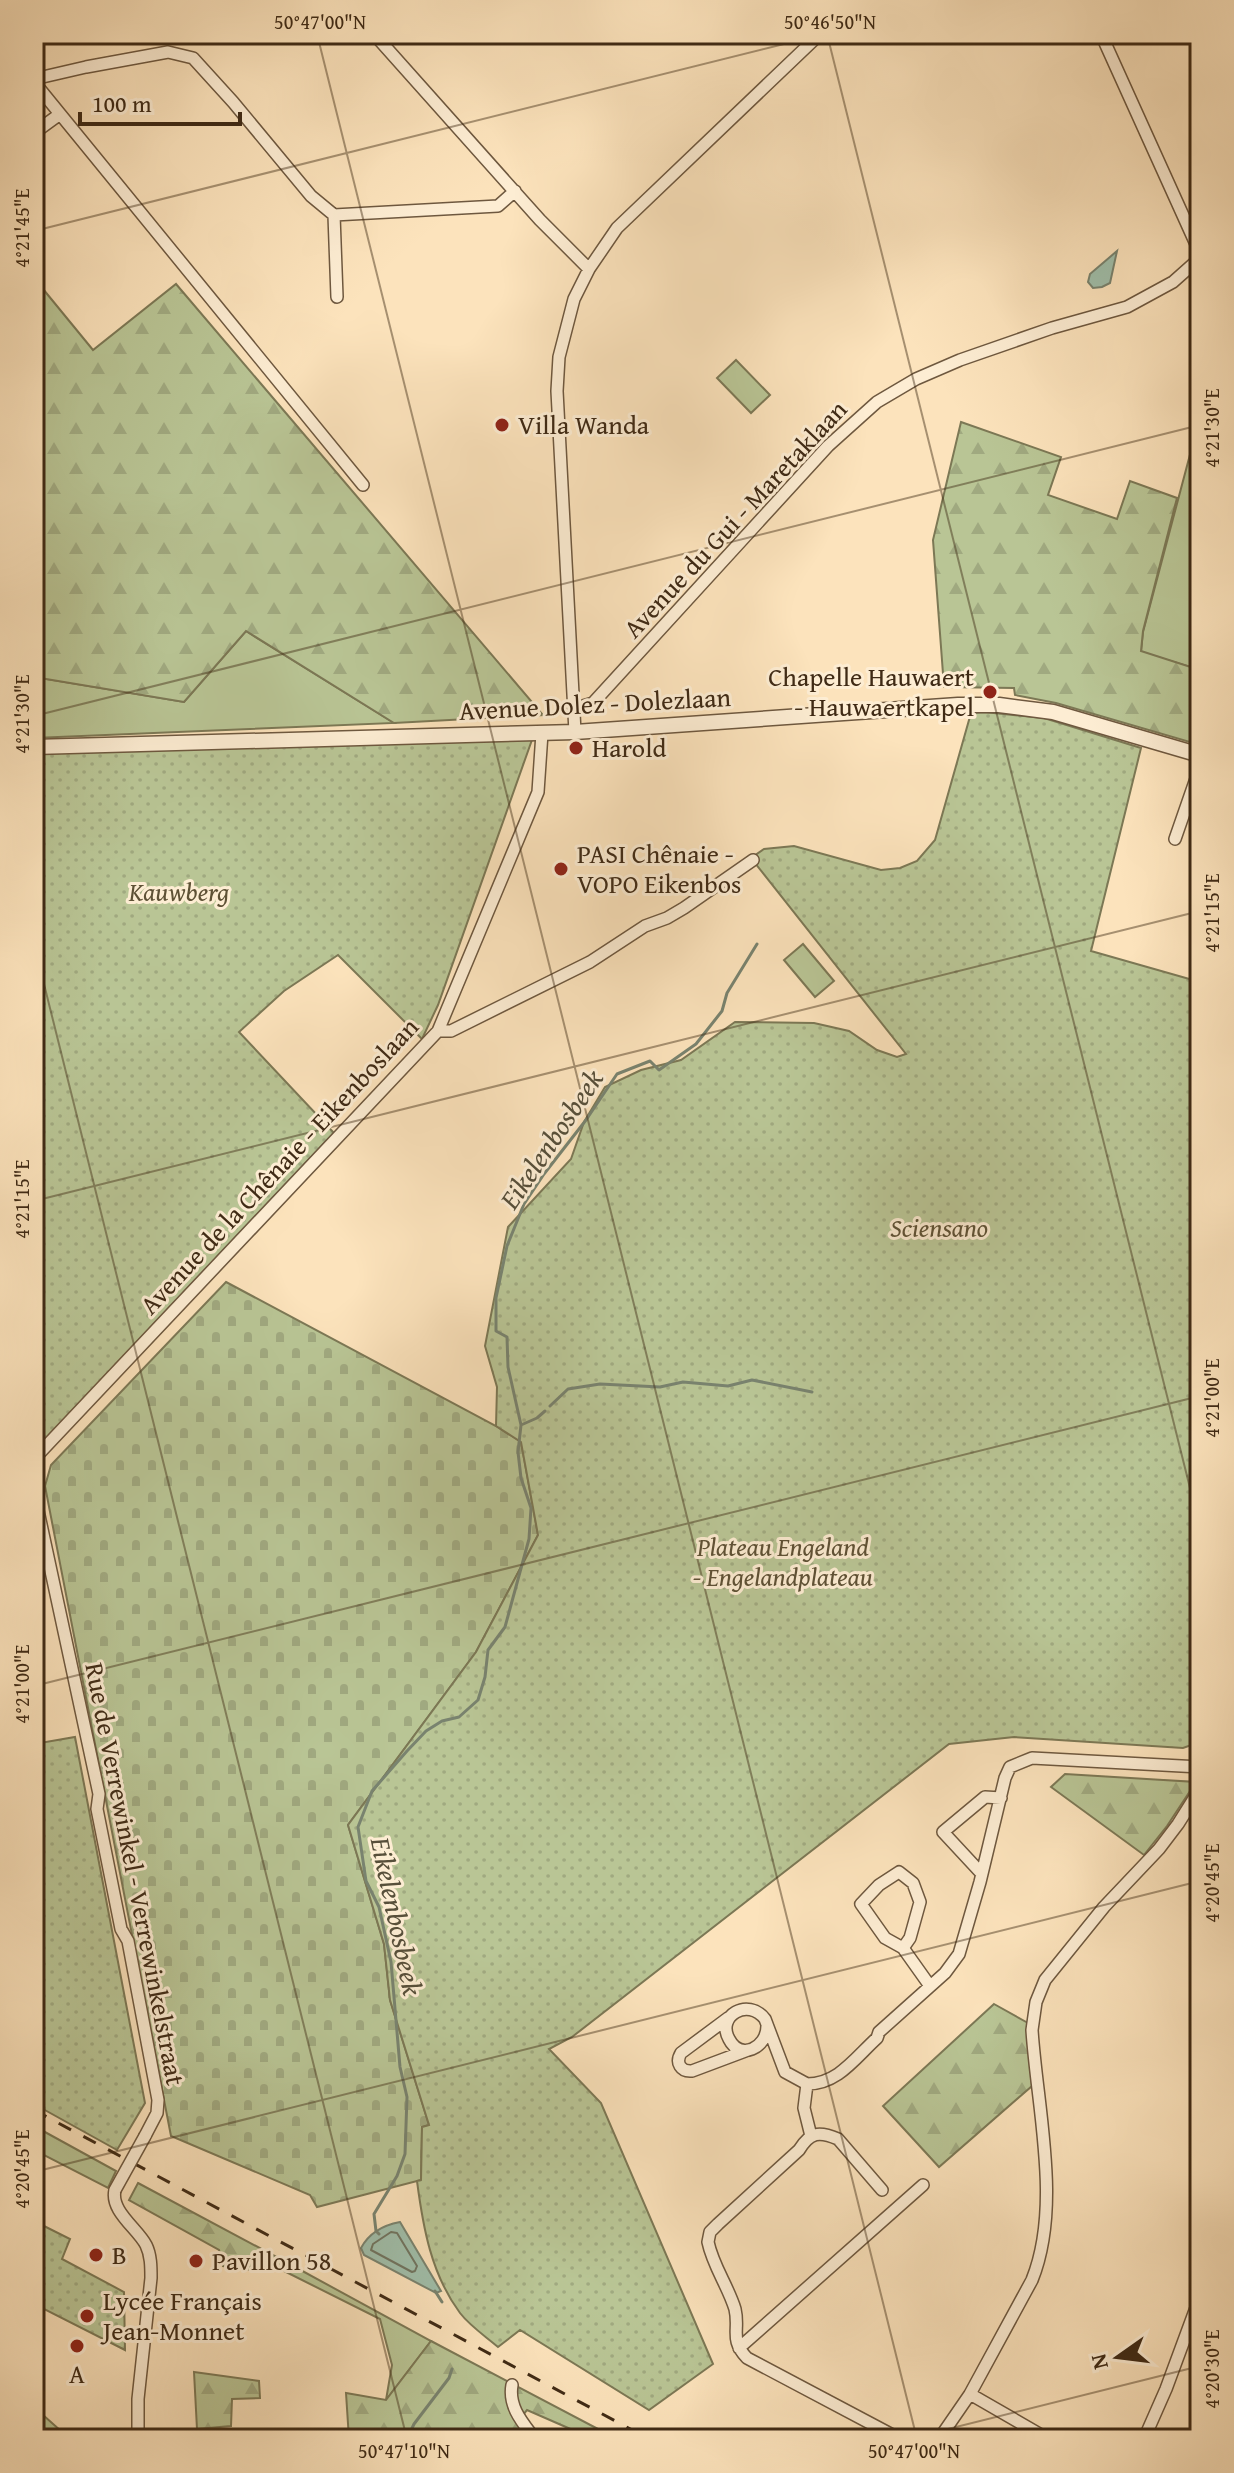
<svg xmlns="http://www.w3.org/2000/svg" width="1234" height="2473" viewBox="0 0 1234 2473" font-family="'Gentium Book Plus',serif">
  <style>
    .grass { fill: #b9c595; stroke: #7c7855; stroke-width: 2 }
    .forest { fill: url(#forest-firs); stroke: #7c7855; stroke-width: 2 }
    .cemetery { fill: url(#cemetery-stones); stroke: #7c7855; stroke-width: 2 }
    .park { fill: url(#park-dots); stroke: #7c7855; stroke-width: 2 }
    .water { fill: #a0bfab; stroke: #79836f; stroke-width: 2 }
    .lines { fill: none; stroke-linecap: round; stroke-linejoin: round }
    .shore { stroke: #707460; stroke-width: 2 }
    .stream { stroke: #79836f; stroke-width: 3 }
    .minor-casing { stroke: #6e583f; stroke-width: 14 }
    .tertiary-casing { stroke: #6e583f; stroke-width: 17 }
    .minor { stroke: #fdedd3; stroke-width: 11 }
    .tertiary { stroke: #fdedd3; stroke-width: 14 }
    .rail { stroke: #3f2a15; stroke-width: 3; stroke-dasharray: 14 14; stroke-linecap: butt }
    .minor-bridge-casing { stroke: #6e583f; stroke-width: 14; stroke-linecap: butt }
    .minor-bridge { stroke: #fdedd3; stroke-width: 11 }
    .ticks { fill: none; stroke: #3f2a15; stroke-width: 2; stroke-opacity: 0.45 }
    .poi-dot { fill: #8f2418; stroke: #fdedd3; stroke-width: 3 }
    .labels { text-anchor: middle; stroke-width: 6; stroke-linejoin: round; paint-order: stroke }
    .poi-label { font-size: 26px; fill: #3f2a15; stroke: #fdedd3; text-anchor: start }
    .street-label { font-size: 26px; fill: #3f2a15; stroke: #fdedd3 }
    .park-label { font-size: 26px; font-style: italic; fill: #5e5135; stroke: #fdedd3 }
    .water-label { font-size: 28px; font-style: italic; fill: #574f3a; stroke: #fdedd3 }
    .neatline { fill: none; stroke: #3f2a15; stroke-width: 3 }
    .ticks-label { font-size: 20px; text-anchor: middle; fill: #3f2a15 }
  </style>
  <defs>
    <pattern id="forest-firs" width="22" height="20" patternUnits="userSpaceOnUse" patternTransform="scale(2)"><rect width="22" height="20" fill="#b9c595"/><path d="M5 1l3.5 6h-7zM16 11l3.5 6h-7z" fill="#a0a980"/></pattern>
    <pattern id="cemetery-stones" width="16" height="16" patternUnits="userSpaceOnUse" patternTransform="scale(2)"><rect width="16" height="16" fill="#b9c595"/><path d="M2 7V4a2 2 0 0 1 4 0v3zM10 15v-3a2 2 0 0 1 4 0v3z" fill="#a0a980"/></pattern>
    <pattern id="park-dots" width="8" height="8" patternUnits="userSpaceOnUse" patternTransform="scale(2)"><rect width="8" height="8" fill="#b9c595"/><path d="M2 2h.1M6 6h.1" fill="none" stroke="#a0a980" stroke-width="1.8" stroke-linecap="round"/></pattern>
  </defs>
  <rect width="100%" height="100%" fill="#fce3bc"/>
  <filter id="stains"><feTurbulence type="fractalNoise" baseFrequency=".0025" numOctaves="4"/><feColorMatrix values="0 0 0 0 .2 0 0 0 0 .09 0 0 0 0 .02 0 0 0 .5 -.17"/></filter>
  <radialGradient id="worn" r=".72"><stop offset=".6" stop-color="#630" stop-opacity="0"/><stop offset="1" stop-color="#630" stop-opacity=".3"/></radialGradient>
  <path class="grass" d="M 736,360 L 770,395 L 751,413 L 717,378 Z
    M 1195,421 L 1200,422 L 1200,670 L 1141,652 L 1143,632 L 1192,447 Z
    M 246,631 L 394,723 L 34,738 L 34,677 L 184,702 Z
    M 803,944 L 834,981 L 815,997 L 784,960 Z
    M 34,2126 L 116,2171 L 108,2188 L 34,2150 Z
    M 284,2261 L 431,2341 L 386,2400 L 392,2365 L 380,2319 L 280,2269 Z"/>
  <path class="forest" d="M 34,278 L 93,350 L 176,284 L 543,715 L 394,723 L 246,631 L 184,702 L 34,677 Z
    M 961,422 L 1061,457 L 1048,495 L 1117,519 L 1130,481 L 1177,498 L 1143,631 L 1141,651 L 1200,670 L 1200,745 L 1056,703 L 1015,695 L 1014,688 L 944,687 L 933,540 Z
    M 1065,1774 L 1196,1782 L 1167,1826 L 1144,1855 L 1051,1787 Z
    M 994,2004 L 1028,2023 L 1032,2086 L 939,2167 L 883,2106 Z
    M 138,2183 L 284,2261 L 280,2269 L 251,2270 L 223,2266 L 219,2250 L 129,2200 Z
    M 431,2341 L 617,2439 L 587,2439 L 575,2431 L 527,2410 L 517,2422 L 530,2439 L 349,2439 L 346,2393 L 386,2400 Z
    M 194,2372 L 259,2381 L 260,2398 L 232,2399 L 231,2426 L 197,2429 Z
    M 34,2407 L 61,2431 L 52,2439 L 34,2439 Z"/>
  <path class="cemetery" d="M 226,1282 L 496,1426 L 521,1442 L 538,1535 L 476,1652 L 348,1825 L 384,1944 L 390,2000 L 429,2125 L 422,2127 L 421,2180 L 317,2207 L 310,2195 L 171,2136 L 45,1486 L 51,1465 Z"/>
  <path class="park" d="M 984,712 L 1044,718 L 1141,748 L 1091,951 L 1200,982 L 1200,1742 L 1183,1748 L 1014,1737 L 949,1744 L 572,2037 L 549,2049 L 601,2103 L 713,2364 L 649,2410 L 520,2330 L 498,2347 C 485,2336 470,2326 460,2313 C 431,2274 423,2227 417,2181 L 421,2180 L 422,2127 L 429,2125 L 390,2000 L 384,1944 L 348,1825 L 476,1652 L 538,1535 L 521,1442 L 496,1426 L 497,1387 L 485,1346 L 508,1227 L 571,1159 L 584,1122 L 605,1087 L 641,1070 L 681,1060 L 735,1022 L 814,1023 L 849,1031 L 877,1050 L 897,1057 L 906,1054 L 751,858 L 764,849 L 794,846 L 881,870 L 900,868 L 917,861 L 935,840 L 971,713 Z
    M 533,737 L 438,1005 L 422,1039 L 338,955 L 284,991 L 239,1032 L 334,1133 L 34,1451 L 34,751 Z
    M 75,1737 L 145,2103 L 117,2150 L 34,2104 L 34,1744 Z
    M 34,2221 L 70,2239 L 62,2259 L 124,2292 L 125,2350 L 34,2304 Z"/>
  <path class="water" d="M 1117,251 L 1110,283 L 1102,287 L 1093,288 L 1088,282 L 1090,274 Z
    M 400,2222 L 441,2291 L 436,2293 L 364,2255 L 361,2248 C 369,2233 384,2225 400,2222 Z"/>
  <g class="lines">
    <path class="shore" d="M 391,2232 L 397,2233 L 417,2266 L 415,2271 L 412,2272 L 371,2250 L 373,2244 Z"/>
    <path class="stream" d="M 550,1406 L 568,1389 L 600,1384 L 660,1387 L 683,1382 L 728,1386 L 752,1380 L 812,1392
      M 521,1425 L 537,1418 L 545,1411
      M 379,2234 L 376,2231 L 374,2214 L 397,2176 L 405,2154 L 407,2097 L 400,2067 L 391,1962 L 379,1907 L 366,1881 L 358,1827 L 372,1791 L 407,1751 L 426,1731 L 442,1721 L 459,1717 L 478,1700 L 485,1677 L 488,1650 L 505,1627 L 529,1539 L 531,1508 L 521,1478 L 518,1452 L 521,1425 L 508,1367 L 507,1337 L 496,1331 L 496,1298 L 507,1246 L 524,1204 L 544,1174 L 586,1120 L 617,1074 L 650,1061 L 659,1070 L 696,1044 L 722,1011 L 727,993 L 757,944
      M 435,2291 L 442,2302
      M 407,2439 L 414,2424 L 449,2378 L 452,2369"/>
    <defs>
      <path id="minor" d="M 374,34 L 540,220 L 589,269
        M 1101,34 L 1200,253
        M 34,79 L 86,67 L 168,52 L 193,58 L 233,102 L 311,196 L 334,215 L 498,206 L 515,191
        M 34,82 L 363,485
        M 34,133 L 60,114
        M 334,215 L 337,297
        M 573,709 L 593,703 L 828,446 L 877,402 L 916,379 L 960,360 L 1052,328 L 1127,307 L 1173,282 L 1200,258
        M 575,732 L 557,391 L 559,357 L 574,299 L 589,269 L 617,228 L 820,34
        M 1175,839 L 1200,767
        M 438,1031 L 451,1031 L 590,962 L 645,926 L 667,918 L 684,908 L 753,860
        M 34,1459 L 438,1031 L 538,792 L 542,733
        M 34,1492 L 99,1794 L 97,1809 L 121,1929 L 128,1941 L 158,2100 L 157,2113 L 145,2136
        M 982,1874 L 943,1832 L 985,1797 L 1001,1798
        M 903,1948 L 910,1938 L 920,1902 L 913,1883 L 899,1872 L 879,1885 L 861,1904 L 885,1938 L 903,1948 L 930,1986
        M 728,2018 L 681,2053 C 675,2063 681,2072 692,2071 L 748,2050
        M 767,2026 C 767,2048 740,2061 729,2039 C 716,2016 748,1997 765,2019 L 785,2072 L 807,2084
        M 811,2136 L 804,2108 L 807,2084 C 838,2084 855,2058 877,2038 L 879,2032 L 945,1973 L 959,1954 L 980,1882 L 1005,1778 L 1010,1767 L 1032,1758 L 1200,1767
        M 115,2190 C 110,2211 137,2228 146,2245 C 151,2255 151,2267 151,2278 L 138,2399 L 138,2439
        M 882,2190 L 838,2139 C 819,2131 810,2132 799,2150 L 718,2224 L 710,2232 L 708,2242 C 713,2266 728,2286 735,2309 C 740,2330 729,2339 747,2358 L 900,2439
        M 739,2348 L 923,2185
        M 512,2385 C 508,2407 523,2423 535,2439
        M 939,2439 L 970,2394
        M 1048,2439 L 970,2394 L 1032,2280 C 1062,2206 1037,2108 1032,2030 L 1036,2002 L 1045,1980 L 1104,1907 L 1159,1849 L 1178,1824 L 1200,1789
        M 1144,2439 L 1166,2389 L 1200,2297"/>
      <path id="tertiary" d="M 34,747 L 575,732 L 958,705 L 999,705 L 1053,712 L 1200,755"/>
    </defs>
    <use href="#minor" class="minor-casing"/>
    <use href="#tertiary" class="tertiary-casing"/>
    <use href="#minor" class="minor"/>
    <use href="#tertiary" class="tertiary"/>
    <path class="rail" d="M 34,2110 L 649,2439"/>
    <defs>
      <path id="minor-bridge" d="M 115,2190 L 145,2136"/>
    </defs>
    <use href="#minor-bridge" class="minor-bridge-casing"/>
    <use href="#minor-bridge" class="minor-bridge"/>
  </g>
  <path class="ticks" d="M 317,34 L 917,2439M 827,34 L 1200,1528M 34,231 L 824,34M 34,716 L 1200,425M 34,944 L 407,2439M 34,1201 L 1200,911M 34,1686 L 1200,1396M 34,2172 L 1200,1881M 908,2439 L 1200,2366"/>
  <g class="poi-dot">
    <circle cx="502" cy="425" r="8"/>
    <circle cx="990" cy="692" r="8"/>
    <circle cx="576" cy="748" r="8"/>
    <circle cx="561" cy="869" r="8"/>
    <circle cx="96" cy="2255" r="8"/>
    <circle cx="196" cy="2261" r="8"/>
    <circle cx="87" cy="2316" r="8"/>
    <circle cx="77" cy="2346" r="8"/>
  </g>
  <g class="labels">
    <g class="poi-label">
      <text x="518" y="434">Villa Wanda</text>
      <text x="974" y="686" text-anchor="end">Chapelle Hauwaert<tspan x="974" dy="30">- Hauwaertkapel</tspan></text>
      <text x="592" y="757">Harold</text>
      <text x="577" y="863">PASI Chênaie -<tspan x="577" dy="30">VOPO Eikenbos</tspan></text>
      <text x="112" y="2264">B</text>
      <text x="212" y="2270">Pavillon 58</text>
      <text x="103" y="2310">Lycée Français<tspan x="103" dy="30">Jean-Monnet</tspan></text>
      <text x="77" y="2383" text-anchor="middle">A</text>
    </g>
    <g class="street-label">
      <text transform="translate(735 519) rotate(-47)" y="9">Avenue du Gui - Maretaklaan</text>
      <text transform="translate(595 704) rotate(-3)" y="9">Avenue Dolez - Dolezlaan</text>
      <text transform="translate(279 1166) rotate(-47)" y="9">Avenue de la Chênaie - Eikenboslaan</text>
      <text transform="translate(135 1874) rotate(79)" y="9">Rue de Verrewinkel - Verrewinkelstraat</text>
    </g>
    <g class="park-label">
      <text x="179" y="901">Kauwberg</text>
      <text x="939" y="1237">Sciensano</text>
      <text x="783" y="1556">Plateau Engeland<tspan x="783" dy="30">- Engelandplateau</tspan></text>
    </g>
    <g class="water-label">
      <text transform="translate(551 1139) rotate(-56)" y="10">Eikelenbosbeek</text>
      <text transform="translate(397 1916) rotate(78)" y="10">Eikelenbosbeek</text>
    </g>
  </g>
  <rect width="1234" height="2473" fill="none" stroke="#fce3bc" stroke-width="88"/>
  <g transform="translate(1118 2357) rotate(256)" stroke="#fdedd3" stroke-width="6" paint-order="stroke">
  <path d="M0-6L14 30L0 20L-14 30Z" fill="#3f2a15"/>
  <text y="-12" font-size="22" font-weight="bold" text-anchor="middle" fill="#3f2a15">N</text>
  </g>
  <path d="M80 112v12h160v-12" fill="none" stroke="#3f2a15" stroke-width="4"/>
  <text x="92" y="112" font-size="24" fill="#3f2a15" stroke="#fdedd3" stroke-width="6" paint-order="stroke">100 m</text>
  <rect x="44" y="44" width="1146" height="2385" class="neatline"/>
  <g class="ticks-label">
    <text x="320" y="29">50°47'00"N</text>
    <text x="830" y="29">50°46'50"N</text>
    <text transform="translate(22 228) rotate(-90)" y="7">4°21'45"E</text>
    <text transform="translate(1212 428) rotate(-90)" y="7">4°21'30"E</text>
    <text transform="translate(22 714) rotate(-90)" y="7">4°21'30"E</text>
    <text transform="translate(1212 913) rotate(-90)" y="7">4°21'15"E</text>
    <text transform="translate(22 1199) rotate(-90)" y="7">4°21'15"E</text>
    <text transform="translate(1212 1398) rotate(-90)" y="7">4°21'00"E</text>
    <text transform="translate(22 1684) rotate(-90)" y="7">4°21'00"E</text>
    <text transform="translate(1212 1883) rotate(-90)" y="7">4°20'45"E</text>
    <text transform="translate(22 2169) rotate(-90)" y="7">4°20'45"E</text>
    <text transform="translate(1212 2369) rotate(-90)" y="7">4°20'30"E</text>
    <text x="404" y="2458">50°47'10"N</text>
    <text x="914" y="2458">50°47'00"N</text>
  </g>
  <rect width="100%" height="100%" filter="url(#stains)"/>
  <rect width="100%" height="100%" fill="url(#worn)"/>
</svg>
